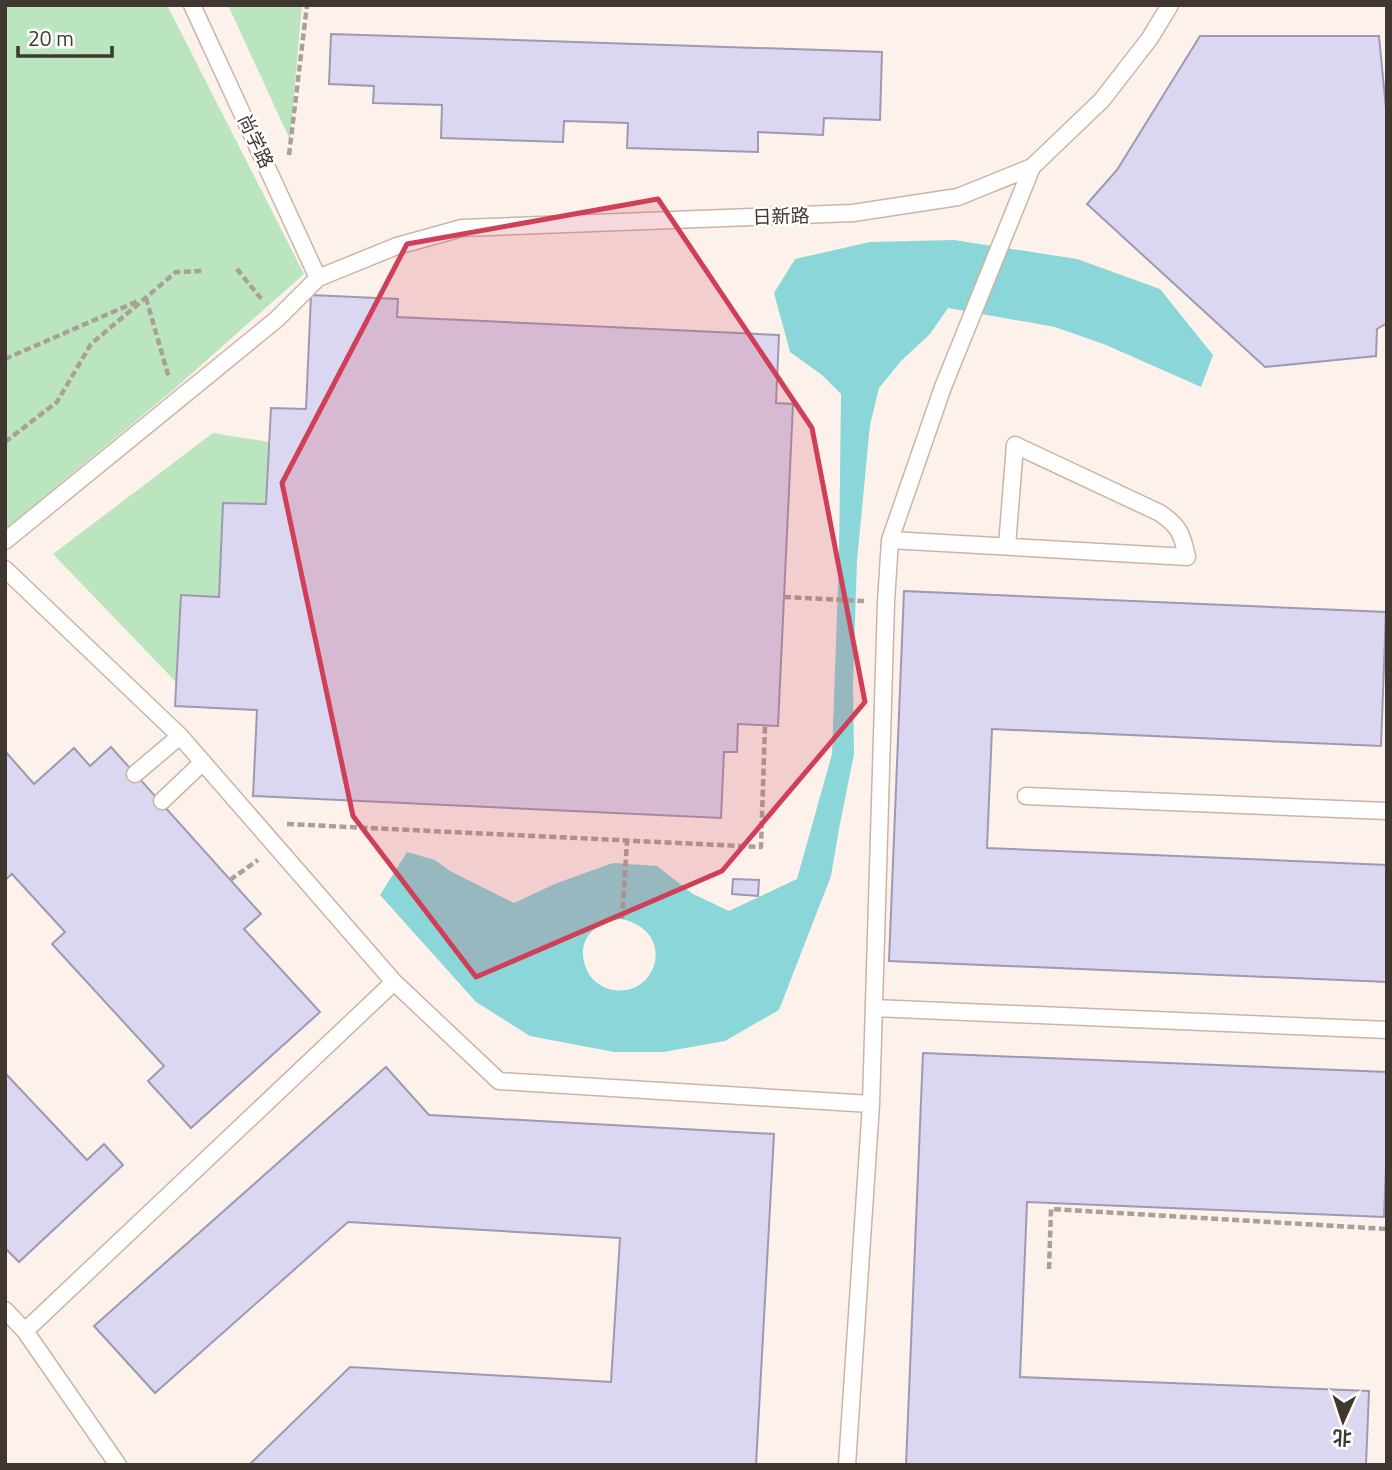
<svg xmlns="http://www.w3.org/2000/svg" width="1392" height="1470" viewBox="0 0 1392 1470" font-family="'Titillium Web','Noto Sans SC',sans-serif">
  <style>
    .green { fill: #bae5be }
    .water { fill: #8ad6d8; fill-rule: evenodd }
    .building { fill: #dbd7f1; stroke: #9e99b2; stroke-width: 2 }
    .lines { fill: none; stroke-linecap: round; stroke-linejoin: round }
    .service-casing { stroke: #cdb3a5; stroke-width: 19 }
    .path { stroke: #aba099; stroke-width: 4.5; stroke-dasharray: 7 3.5; stroke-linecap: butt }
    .service { stroke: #fff; stroke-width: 16 }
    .marked { fill: #cf3f58; fill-opacity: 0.2; stroke: #cf3f58; stroke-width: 5; stroke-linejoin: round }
    .labels { text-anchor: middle; stroke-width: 5; stroke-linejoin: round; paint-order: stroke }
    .street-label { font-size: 19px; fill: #413731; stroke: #fff }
  </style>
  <rect width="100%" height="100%" fill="#fdf2eb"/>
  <path class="green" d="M 5,5 L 167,5 L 304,274 L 172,391 L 5,529 Z
    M 228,5 L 302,5 L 290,140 Z
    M 213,433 L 269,442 L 266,504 L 223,503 L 219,597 L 181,595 L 176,682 L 53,554 Z"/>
  <path class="water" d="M 954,240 L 1077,259 L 1160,289 L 1213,355 L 1201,387 L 1106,345 L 1055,327 L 948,308 L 930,334 L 902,360 L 879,388 L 870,425 L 857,561 L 853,685 L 854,754 L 839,829 L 831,876 L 779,1010 L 725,1041 L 663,1052 L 614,1052 L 530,1036 L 476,1002 L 380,895 L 407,852 L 435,860 L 450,871 L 514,903 L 557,883 L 613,863 L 657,866 L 693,894 L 729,911 L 797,879 L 832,754 L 839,558 L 841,394 L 822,375 L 790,352 L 774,293 L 795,259 L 870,242 ZM 622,919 C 681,933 654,1005 606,988 C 596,984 588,976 585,965 C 576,938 597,921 622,919 Z"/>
  <path class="building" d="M 331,34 L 882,52 L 880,120 L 824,118 L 823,135 L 758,132 L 758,152 L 627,148 L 628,123 L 564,121 L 563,142 L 441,138 L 442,105 L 373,103 L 374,86 L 329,84 Z
    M 1200,36 L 1379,36 L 1387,119 L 1387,323 L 1377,329 L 1376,356 L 1265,367 L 1087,204 L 1117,170 Z
    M 311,295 L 398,299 L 397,317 L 779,335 L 776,403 L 793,404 L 778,726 L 738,724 L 737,752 L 724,752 L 721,818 L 253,796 L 257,710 L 175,706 L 181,595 L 219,597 L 223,503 L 266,504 L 271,408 L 306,409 Z
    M 904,591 L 1386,612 L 1381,746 L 992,729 L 987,848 L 1387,865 L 1387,982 L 889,961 Z
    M 111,747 L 261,914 L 244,929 L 320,1012 L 191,1128 L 148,1081 L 164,1066 L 52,944 L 65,932 L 12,874 L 5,880 L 5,751 L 34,784 L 74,748 L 90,766 Z
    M 733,879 L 759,880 L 758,896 L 732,894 Z
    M 923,1053 L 1387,1072 L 1387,1144 L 1384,1217 L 1027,1202 L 1020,1377 L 1369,1391 L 1366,1465 L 906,1465 Z
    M 386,1067 L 429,1115 L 774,1134 L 756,1465 L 249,1465 L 350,1367 L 611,1382 L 620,1238 L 348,1222 L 155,1393 L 94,1326 Z
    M 5,1073 L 87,1160 L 104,1144 L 123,1165 L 19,1262 L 5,1248 Z"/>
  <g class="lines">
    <defs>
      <path id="service" d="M 192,5 L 318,278
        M 890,540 L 1187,557 C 1182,534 1180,527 1160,513 L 1015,445 L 1007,546
        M 5,541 L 277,319 L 318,278 L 397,246 L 462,228 L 853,213 L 958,197 L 1032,167 L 1102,100 L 1150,38 L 1170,5
        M 5,569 L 180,736 L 394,982 L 25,1331 L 5,1310
        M 135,774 L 180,736
        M 1026,796 L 1387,811
        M 162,801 L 203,762
        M 394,982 L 499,1081 L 871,1104 L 886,602 L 890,540 L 943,387 L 1032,167
        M 874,1008 L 1387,1030
        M 25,1331 L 118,1465
        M 847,1465 L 871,1104"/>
    </defs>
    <use href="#service" class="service-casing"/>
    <path class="path" d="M 289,155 L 307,5
      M 237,269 L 263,301
      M 146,298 L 169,378
      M 5,359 L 138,301
      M 5,442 L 57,402 L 91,344 L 176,272 L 202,271
      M 784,597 L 864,601
      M 287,824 L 761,847 L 765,725
      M 230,880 L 258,860
      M 622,919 L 627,841
      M 1049,1269 L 1051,1209 L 1387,1229"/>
    <use href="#service" class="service"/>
  </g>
  <path class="marked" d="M 658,199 L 812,428 L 865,702 L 722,871 L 476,977 L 353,816 L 282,483 L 407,244 Z"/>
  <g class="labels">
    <g class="street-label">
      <text transform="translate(256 141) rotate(65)" y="7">尚学路</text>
      <text transform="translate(781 216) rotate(-2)" y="7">日新路</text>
    </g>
  </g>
  <rect width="1392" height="1470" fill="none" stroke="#413731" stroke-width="14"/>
  <g transform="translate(1343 1421) rotate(183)" stroke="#ffffff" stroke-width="5" paint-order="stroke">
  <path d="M0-5L12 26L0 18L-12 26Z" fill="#413731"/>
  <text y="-10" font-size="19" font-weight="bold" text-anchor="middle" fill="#413731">北</text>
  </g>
  <path d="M18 46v10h94v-10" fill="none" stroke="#413731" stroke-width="3.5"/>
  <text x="28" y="46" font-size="21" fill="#413731" stroke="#ffffff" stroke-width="5" paint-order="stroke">20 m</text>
</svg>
